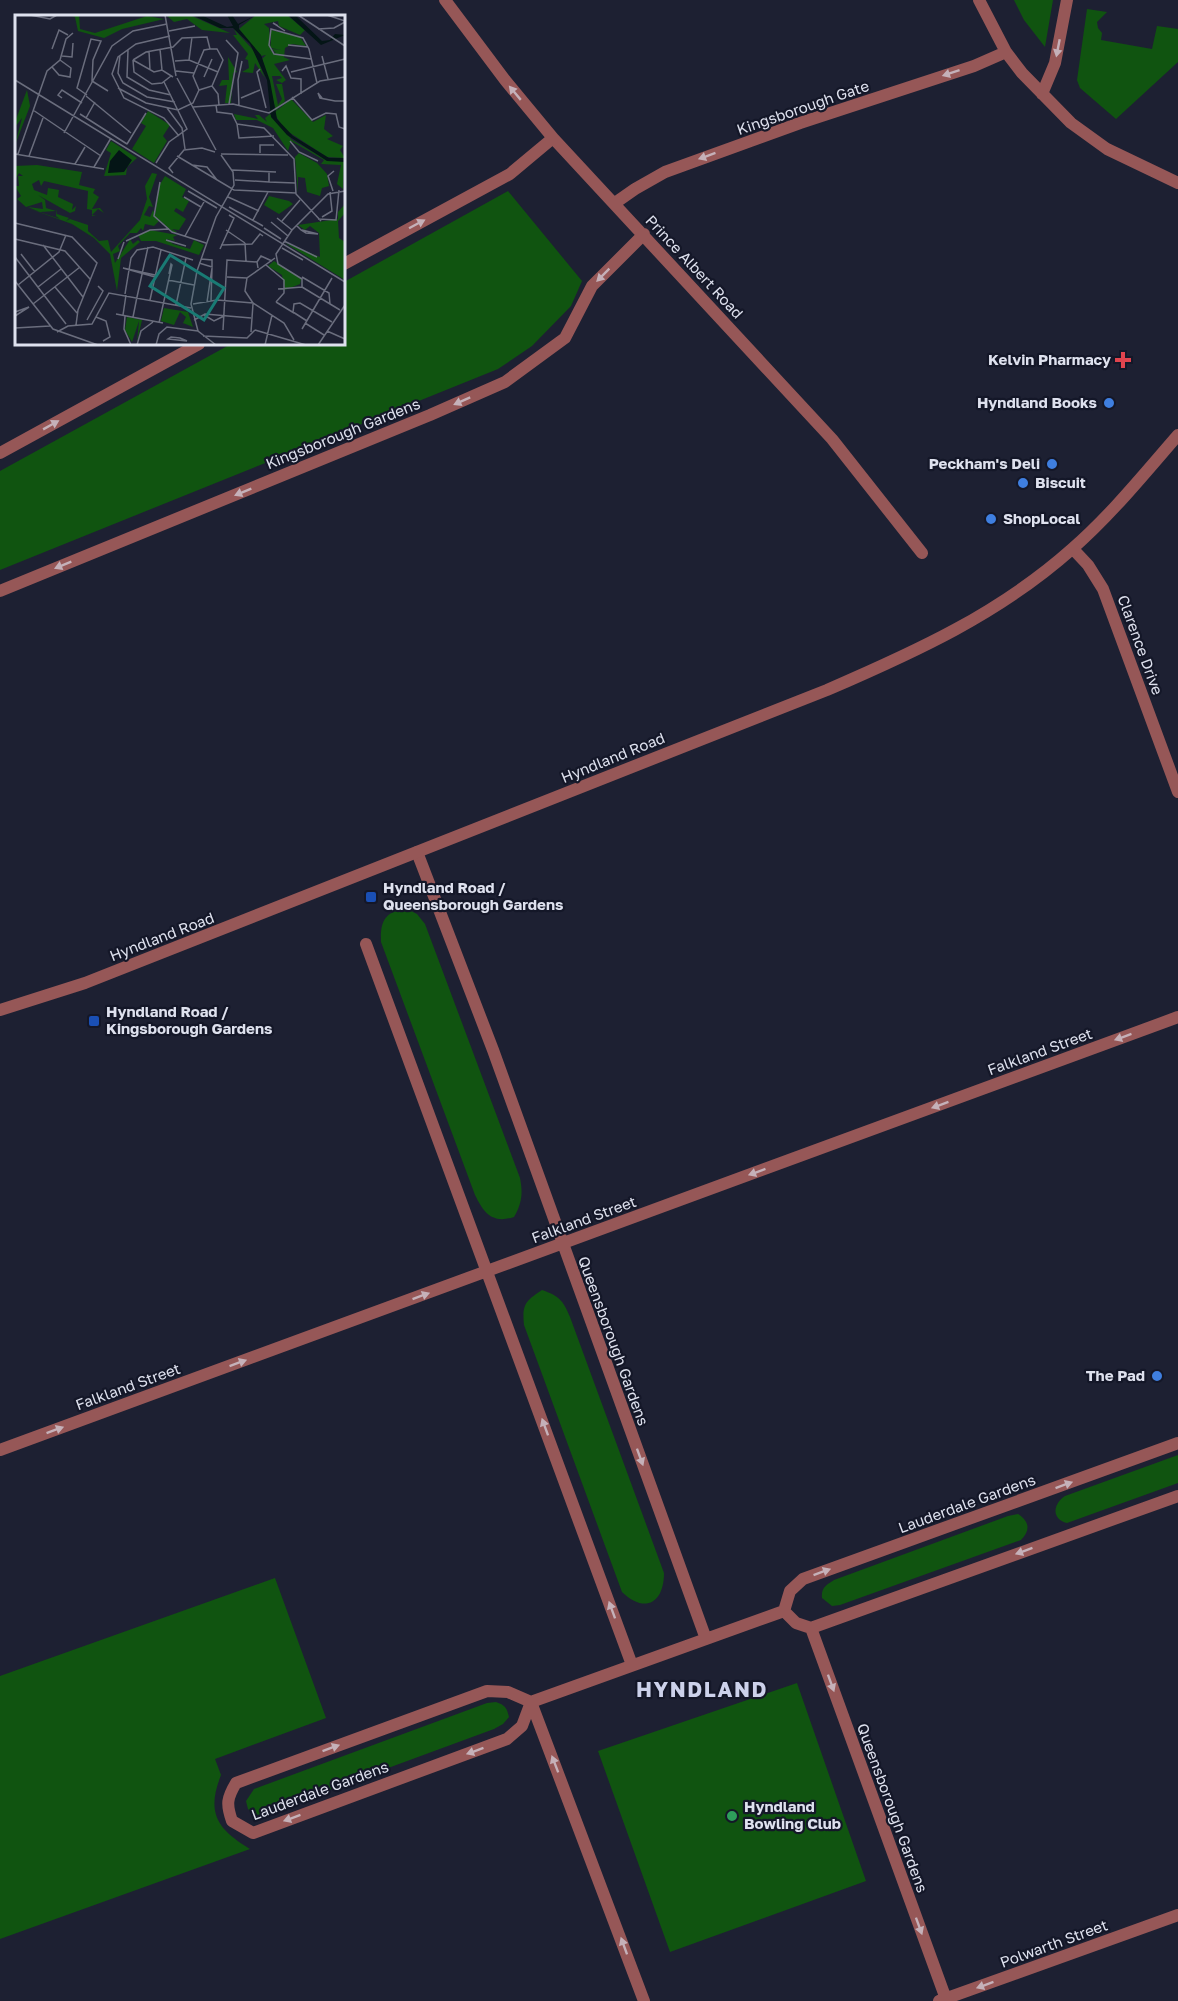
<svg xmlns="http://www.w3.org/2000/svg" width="1178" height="2001" viewBox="0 0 1178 2001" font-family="'Golos Text',sans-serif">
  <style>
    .green { fill: #105410 }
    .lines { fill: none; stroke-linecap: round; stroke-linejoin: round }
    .minor { stroke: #965757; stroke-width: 12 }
    .tertiary { stroke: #965757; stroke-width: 12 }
    .oneway { fill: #c5b1b9 }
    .health-dot { fill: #e0444e; stroke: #141728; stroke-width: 2 }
    .shop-dot { fill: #3f7fe0; stroke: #141728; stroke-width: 2 }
    .transit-dot { fill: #1a4fb4; stroke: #141728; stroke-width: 2 }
    .leisure-dot { fill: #2e9e5b; stroke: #141728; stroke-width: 2 }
    .labels { text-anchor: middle; stroke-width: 4.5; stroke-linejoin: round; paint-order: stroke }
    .street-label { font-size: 15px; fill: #dee1ee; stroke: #141728 }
    .poi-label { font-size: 15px; font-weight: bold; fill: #dee1ee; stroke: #141728; text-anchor: start }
    .district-label { font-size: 21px; font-weight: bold; letter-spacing: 1.5px; fill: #ccd1ea; stroke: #141728 }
    .inset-road { fill: none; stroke: #6a6d7d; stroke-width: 1.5 }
    .view { fill: #197b74; fill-opacity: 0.15; stroke: #197b74; stroke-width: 3 }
    .inset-edge { fill: none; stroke: #dee1ee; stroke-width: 3 }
  </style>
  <rect width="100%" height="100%" fill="#1d2032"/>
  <path class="green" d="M 1014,0 L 1053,0 L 1045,47 L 1024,20 Z
    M 1087,9 L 1107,12 L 1097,22 L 1098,28 L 1102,33 L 1101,40 L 1152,49 L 1157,26 L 1178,29 L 1178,62 L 1116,119 L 1080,88 L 1077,80 Z
    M 508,191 L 582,281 L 571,306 L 532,346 L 498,369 L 0,570 L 0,471 L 231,344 L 344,344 L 344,282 Z
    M 407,909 L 417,914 L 425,924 L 520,1178 C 523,1193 522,1203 514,1217 C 492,1224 484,1213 475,1195 L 381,942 C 380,921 385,911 407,909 Z
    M 542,1290 C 559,1296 563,1300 570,1317 L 664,1573 C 664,1603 645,1614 622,1592 L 524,1325 C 522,1305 525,1301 542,1290 Z
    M 1178,1455 L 1178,1483 L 1067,1523 C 1051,1519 1053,1504 1065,1496 Z
    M 1018,1514 C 1029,1521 1031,1530 1021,1540 L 840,1605 L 832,1606 L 822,1598 C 821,1588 826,1585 834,1580 L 1008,1516 Z
    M 275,1578 L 326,1718 L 215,1759 L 221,1775 C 206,1813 217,1829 250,1849 L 0,1939 L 0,1676 Z
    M 797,1683 L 866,1881 L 670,1952 L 598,1751 Z
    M 496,1702 C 505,1705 507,1708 509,1717 L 503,1724 L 494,1729 L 266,1813 L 256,1815 L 248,1809 L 246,1801 L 254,1789 L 487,1703 Z"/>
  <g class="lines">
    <path class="minor" d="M 445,0 L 505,80 L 553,138 L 832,439 L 922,553
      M 979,0 L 1006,52 L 1022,73 L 1071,123 L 1107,149 L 1178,183
      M 1042,94 L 1055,63 L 1067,0
      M 615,203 L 635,189 L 665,172 L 800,123 L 974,66 L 1006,52
      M 344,264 L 510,174 L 553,138
      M 0,453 L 199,344
      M 0,591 L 430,415 L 505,382 L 565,338 L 592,286 L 644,234
      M 417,852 L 493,1050 L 706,1639
      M 366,944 L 632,1665
      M 0,1450 L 1178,1017
      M 784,1611 L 790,1591 L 803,1579 L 1178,1443
      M 784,1611 L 796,1623 L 811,1628 L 1178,1496
      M 811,1628 L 946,1999
      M 531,1702 L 522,1726 L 507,1739 L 253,1833 L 232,1821 C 226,1804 227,1798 236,1783 L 487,1691 L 508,1692 L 531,1702 L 784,1611
      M 531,1702 L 644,2001
      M 939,2001 L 1178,1915"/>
    <path class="tertiary" d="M 1073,549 L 1088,565 L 1103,589 L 1178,792
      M 0,1010 L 85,983 L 827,690 C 915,652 999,614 1072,549 C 1111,515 1144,474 1178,435"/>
  </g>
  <defs><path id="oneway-solid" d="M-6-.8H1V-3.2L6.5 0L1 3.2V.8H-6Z" transform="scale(1.5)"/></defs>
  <g class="oneway">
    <use href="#oneway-solid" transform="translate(1058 48) rotate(101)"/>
    <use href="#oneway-solid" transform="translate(951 73) rotate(162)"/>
    <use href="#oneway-solid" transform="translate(515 93) rotate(-130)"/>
    <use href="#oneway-solid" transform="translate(707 156) rotate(160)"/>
    <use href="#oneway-solid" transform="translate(417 224) rotate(-28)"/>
    <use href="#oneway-solid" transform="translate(603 275) rotate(135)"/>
    <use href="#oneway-solid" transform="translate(462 401) rotate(156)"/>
    <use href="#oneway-solid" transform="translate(51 425) rotate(-29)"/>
    <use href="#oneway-solid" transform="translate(243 492) rotate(158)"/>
    <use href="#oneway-solid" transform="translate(63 565) rotate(158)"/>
    <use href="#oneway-solid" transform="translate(1123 1037) rotate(160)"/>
    <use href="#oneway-solid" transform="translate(940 1105) rotate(160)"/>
    <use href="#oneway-solid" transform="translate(757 1172) rotate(160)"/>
    <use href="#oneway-solid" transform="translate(421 1296) rotate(-20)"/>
    <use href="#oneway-solid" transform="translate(238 1363) rotate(-20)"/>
    <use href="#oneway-solid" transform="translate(545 1427) rotate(-110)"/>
    <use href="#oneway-solid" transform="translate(55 1430) rotate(-20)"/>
    <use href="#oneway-solid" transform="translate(640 1457) rotate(70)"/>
    <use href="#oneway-solid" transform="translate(1064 1485) rotate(-20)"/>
    <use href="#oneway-solid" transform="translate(1024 1551) rotate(160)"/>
    <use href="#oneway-solid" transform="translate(822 1572) rotate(-20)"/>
    <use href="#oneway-solid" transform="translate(612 1610) rotate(-110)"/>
    <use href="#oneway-solid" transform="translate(831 1683) rotate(70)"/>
    <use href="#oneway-solid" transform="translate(331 1748) rotate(-20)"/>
    <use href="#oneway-solid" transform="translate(475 1751) rotate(160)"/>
    <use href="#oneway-solid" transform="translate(555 1764) rotate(-111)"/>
    <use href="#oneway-solid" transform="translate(292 1818) rotate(160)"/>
    <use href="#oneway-solid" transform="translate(919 1926) rotate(70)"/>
    <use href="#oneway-solid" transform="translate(624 1946) rotate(-110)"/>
    <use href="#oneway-solid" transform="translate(985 1985) rotate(160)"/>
  </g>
  <path class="health-dot" d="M1120 351h6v6h6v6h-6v6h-6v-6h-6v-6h6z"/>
  <g class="shop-dot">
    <circle cx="1109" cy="403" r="6"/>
    <circle cx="1052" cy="464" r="6"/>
    <circle cx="1023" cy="483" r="6"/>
    <circle cx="991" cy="519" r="6"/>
    <circle cx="1157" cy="1376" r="6"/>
  </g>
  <g class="transit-dot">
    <rect x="365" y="891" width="12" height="12" rx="3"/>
    <rect x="88" y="1015" width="12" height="12" rx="3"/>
  </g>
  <circle class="leisure-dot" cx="732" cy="1816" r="6"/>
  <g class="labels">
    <g class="street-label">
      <text transform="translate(803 108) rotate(-19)" y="5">Kingsborough Gate</text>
      <text transform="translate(694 267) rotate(47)" y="5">Prince Albert Road</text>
      <text transform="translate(343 434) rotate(-22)" y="5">Kingsborough Gardens</text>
      <text transform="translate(1140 645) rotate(70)" y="5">Clarence Drive</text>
      <text transform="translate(613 758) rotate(-22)" y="5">Hyndland Road</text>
      <text transform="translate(162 937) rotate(-21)" y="5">Hyndland Road</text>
      <text transform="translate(1040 1052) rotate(-20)" y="5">Falkland Street</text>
      <text transform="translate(584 1220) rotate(-20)" y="5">Falkland Street</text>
      <text transform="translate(613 1341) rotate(70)" y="5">Queensborough Gardens</text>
      <text transform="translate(128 1387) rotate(-20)" y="5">Falkland Street</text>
      <text transform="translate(967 1504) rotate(-20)" y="5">Lauderdale Gardens</text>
      <text transform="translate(320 1791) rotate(-20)" y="5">Lauderdale Gardens</text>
      <text transform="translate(892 1808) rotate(70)" y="5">Queensborough Gardens</text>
      <text transform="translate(1054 1944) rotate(-20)" y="5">Polwarth Street</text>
    </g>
    <g class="poi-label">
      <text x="1111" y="365" text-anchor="end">Kelvin Pharmacy</text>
      <text x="1097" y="408" text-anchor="end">Hyndland Books</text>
      <text x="1040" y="469" text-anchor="end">Peckham's Deli</text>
      <text x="1035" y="488">Biscuit</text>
      <text x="1003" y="524">ShopLocal</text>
      <text x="383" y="893">Hyndland Road /<tspan x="383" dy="17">Queensborough Gardens</tspan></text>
      <text x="106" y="1017">Hyndland Road /<tspan x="106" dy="17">Kingsborough Gardens</tspan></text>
      <text x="1145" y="1381" text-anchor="end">The Pad</text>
      <text x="744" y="1812">Hyndland<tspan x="744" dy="17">Bowling Club</tspan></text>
    </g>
    <g class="district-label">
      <text x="702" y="1697">HYNDLAND</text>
    </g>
  </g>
  <g transform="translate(15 15)">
    <rect width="330" height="330" fill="#1d2032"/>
    <path d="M 54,0 L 64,0 L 65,14 L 80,18 L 132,1 L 149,4 L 107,14 L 89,23 L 63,16 L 60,2 ZM 241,0 L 272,0 L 290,15 L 285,20 L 264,11 L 263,6 L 249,9 L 254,13 L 256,36 L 275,45 L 259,49 L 271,65 L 267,68 L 261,65 L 267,63 L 265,61 L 257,61 L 263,90 L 267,84 L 261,69 L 267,69 L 270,86 L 261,96 L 247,44 L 251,40 L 246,41 L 224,14 ZM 152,1 L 177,1 L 215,18 L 187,15 L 172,4 L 159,7 ZM 219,14 L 239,36 L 250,63 L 240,48 L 238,58 L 227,57 L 234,53 L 233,45 L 230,44 L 233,39 L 218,20 L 222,20 ZM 256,15 L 285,22 L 291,31 L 277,29 L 270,33 L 269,42 L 264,41 L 257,34 L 266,35 L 256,33 ZM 213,42 L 222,57 L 218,58 L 216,88 L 210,88 L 212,70 L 204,71 L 207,65 L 214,65 ZM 12,75 L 15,91 L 0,130 L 7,103 L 0,112 L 0,107 ZM 276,84 L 298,107 L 311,100 L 309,114 L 318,121 L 312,124 L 328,131 L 325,135 L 330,143 L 312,142 L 269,114 L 259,98 ZM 133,96 L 155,110 L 148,121 L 152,126 L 139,148 L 117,134 L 131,111 L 126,108 ZM 219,99 L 243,104 L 240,100 L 244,100 L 252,107 L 250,103 L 255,99 L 277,125 L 310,144 L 329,146 L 328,174 L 322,169 L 326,150 L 306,149 L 309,145 L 276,126 L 273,136 L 258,113 L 242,105 L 221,105 ZM 96,126 L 122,143 L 112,152 L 111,160 L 89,161 L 96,138 L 91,135 ZM 284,138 L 302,148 L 312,159 L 314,171 L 307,173 L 305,181 L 292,177 L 290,163 L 283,162 L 283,178 L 280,142 ZM 22,150 L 67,157 L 64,170 L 80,174 L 78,178 L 84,182 L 77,194 L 85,193 L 89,198 L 83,194 L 77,200 L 81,201 L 77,201 L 77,195 L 72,194 L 73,176 L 29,166 L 26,171 L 24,165 L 17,169 L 19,175 L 32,180 L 33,173 L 44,175 L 43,182 L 58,189 L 57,195 L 61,191 L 60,196 L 55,198 L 23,180 L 30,185 L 31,193 L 41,196 L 25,197 L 13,192 L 28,194 L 27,187 L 11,192 L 2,184 L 6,181 L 0,171 L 4,171 L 3,161 L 8,161 L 4,158 L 0,165 L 0,151 ZM 137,158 L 142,159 L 134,182 L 138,192 L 134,191 L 129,200 L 135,202 L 138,195 L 144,206 L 139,211 L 130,209 L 128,216 L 126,213 L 122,218 L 115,218 L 103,231 L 105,236 L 98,239 L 100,248 L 116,223 L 135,215 L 162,220 L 158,222 L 160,226 L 151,224 L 158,229 L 175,234 L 179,225 L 189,230 L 184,240 L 141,226 L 126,226 L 123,220 L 115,224 L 118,229 L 123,225 L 125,227 L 106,243 L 102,276 L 95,239 L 79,223 L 57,209 L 10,192 L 45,204 L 41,201 L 42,194 L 42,199 L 54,203 L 51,206 L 55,204 L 73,210 L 73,216 L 84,226 L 93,225 L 96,237 L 125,205 L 132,184 L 130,171 ZM 150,161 L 171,174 L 167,182 L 174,186 L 168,197 L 161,193 L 159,196 L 171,204 L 164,215 L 157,214 L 162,217 L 158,217 L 140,201 L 144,171 ZM 254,181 L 274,186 L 278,189 L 264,199 L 249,190 ZM 330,189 L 330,198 L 323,206 L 324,223 L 330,227 L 330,265 L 270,228 L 305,242 L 304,218 L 295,211 L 290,215 L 283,210 L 323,204 L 323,197 ZM 259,246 L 286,264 L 285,269 L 270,275 L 267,260 L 253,251 ZM 149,293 L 173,297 L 178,312 L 168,308 L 166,312 L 171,302 L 165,297 L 159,310 L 146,306 ZM 112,302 L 127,305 L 122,327 L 124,306 L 117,327 L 110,315 Z" fill="#105410"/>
    <path d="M 177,0 L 186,0 L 212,12 L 218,11 L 212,0 L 217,0 L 223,9 L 241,0 L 224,10 L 224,14 L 246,40 L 255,66 L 262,104 L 278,121 L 314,143 L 330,143 L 330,147 L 312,146 L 272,120 L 256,102 L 252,65 L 235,29 L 218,13 L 205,13 ZM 273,0 L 280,0 L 307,26 L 315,25 L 320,19 L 330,20 L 306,30 ZM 104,135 L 117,145 L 109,157 L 93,158 L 95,146 Z" fill="#041516"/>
    <path class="inset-road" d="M 15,0 L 35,4 L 42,0M 150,0 L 161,61M 283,0 L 330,31M 312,0 L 330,6M 263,11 L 258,8 L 270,16M 303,14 L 319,13 L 330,7M 154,16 L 180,11M 155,21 L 121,29 L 103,42 L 97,59 L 109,83 L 149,103 L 164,121M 211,25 L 223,38 L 214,89M 273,30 L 293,32M 37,34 L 44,15 L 53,20M 145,34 L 147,55M 195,34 L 202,34 L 208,45 L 197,71 L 184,75 L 178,61 L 189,35 ZM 113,35 L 112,62 L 134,75 L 156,80M 134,36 L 135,55M 105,40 L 103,58 L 108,68 L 132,82 L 160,87M 47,41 L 57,42 L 58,28M 307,41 L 313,64M 296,44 L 259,39 L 254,30 L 256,14 L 288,23 L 294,34 L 302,68M 118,45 L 131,37 L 158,32 L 167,23 L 192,22 L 195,34M 118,45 L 119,57 L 137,69 L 147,68 L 156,61M 118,45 L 139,57 L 147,55 L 158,62M 174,45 L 177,22M 160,46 L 174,45 L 203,57M 37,52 L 44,60 L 55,62 L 56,53 L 45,45M 245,54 L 242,57 L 251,93M 161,56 L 179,58M 267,56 L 271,51 L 276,63 L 286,64 L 286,79M 276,57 L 330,44M 189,62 L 197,44M 162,63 L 201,135M 0,65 L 330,267M 197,71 L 203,79 L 204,90M 103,73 L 131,88 L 163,95 L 178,88 L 184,75M 72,80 L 62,73 L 76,24 L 86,26 L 78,45 L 77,66 L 93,76M 71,81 L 116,118M 277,82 L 297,105 L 311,98 L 321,99 L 324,112 L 330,114M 47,83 L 43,80 L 47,75 L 67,88M 226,83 L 245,75M 307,83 L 303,78 L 305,83 L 320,86 L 330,86M 201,90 L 202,97 L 217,99 L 222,109M 224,91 L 223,65 L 227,46M 178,92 L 218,89 L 254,98 L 305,66 L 330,62M 152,93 L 167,113 L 170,134M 18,95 L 86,141M 65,99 L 112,129M 71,103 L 80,87M 222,109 L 249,113 L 279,144 L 281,179 L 306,206M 222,109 L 224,123 L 259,121M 49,118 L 97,31 L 118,16 L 152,9M 275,126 L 284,137 L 303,146M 112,129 L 131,98M 245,138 L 245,130 L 259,130M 0,139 L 89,154M 3,139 L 32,56 L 45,45 L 51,24 L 58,18M 206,139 L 273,140M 14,141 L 28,103M 162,141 L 219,175 L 281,178M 141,148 L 154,127 L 172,114 L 149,67M 60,149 L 70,132M 177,150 L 192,152 L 202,165M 79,152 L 96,123M 217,155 L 261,157M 254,157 L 254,167 L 280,168M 158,158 L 154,153 L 169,135 L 187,133 L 200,137M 220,165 L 254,167M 145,167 L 139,201 L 157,217 L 191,228M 173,176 L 202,193M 318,176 L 313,161 L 319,156M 169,182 L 186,192M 213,182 L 244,196M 214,192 L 248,211M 307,202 L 317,196 L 315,177M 262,203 L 277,215M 303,204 L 321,205 L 324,175M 238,205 L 253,177M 267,206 L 285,185M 256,207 L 273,221M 0,208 L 57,222 L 82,248 L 63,295 L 61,310M 281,210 L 286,215 L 291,218 L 303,219 L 287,215M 249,213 L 266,224M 211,215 L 230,228M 170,221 L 190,185M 0,224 L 50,236 L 75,264M 151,225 L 171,231M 111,226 L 135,215 L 154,214M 269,226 L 302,242M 230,228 L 231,246M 28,230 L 68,282M 206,230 L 237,229 L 245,219 L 248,221M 267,233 L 288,245M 205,234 L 219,203 L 214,200M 6,239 L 20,257M 0,242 L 51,309M 103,244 L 109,227M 242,247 L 246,241 L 257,246M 184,248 L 197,252 L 197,245 L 186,244M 251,250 L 269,265 L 269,278 L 261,287M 140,262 L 108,253 L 140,260M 212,262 L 232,263M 287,262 L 314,278 L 315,289M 153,265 L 179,270M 0,266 L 38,314 L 83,330M 3,270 L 44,237 L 51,220M 23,272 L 46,254M 40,272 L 62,298M 287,272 L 287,264 L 263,249 L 261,239 L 277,215 L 313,179 L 330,176M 287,272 L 325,295M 263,274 L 287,272M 110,279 L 116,243 L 122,235 L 138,232 L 178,245M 122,282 L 133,232M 135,285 L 146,235M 192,287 L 197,253 L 196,286M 261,287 L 279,298M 238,288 L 230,276 L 232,263 L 260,243M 18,289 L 65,252M 178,289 L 202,285 L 238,288 L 269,308 L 279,325M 161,290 L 171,243M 0,297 L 14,292 L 0,301M 101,299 L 148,308M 108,300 L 111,280M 189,300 L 199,306 L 209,301M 110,301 L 109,314 L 116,330M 81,302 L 91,306 L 95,322 L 88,326M 118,302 L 122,282M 72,305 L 88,276 L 83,271M 179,305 L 190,299 L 236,303M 292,306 L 278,297 L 279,289 L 285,288 L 317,307M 144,308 L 157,250 L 156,249 L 154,259M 290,308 L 309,320M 0,313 L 35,311M 287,314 L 317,263M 208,315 L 212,245 L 242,247 L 243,253M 240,315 L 291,330M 312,316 L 330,324M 42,317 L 53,311 L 77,309 L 94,278 L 176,293M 236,317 L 238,289M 188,321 L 232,323 L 240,315M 165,323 L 172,326 L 153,324 L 156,322 ZM 122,330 L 126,316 L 138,307M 141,330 L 144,319 L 152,312 L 183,316M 201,330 L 183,316 L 176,289 L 182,256 L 201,202 L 219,170 L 218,157 L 206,140M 250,330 L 257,300M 303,330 L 330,290"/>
    <path class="view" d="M 155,240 L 209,273 L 189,305 L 135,271 Z"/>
    <rect width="330" height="330" class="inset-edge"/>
  </g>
</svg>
